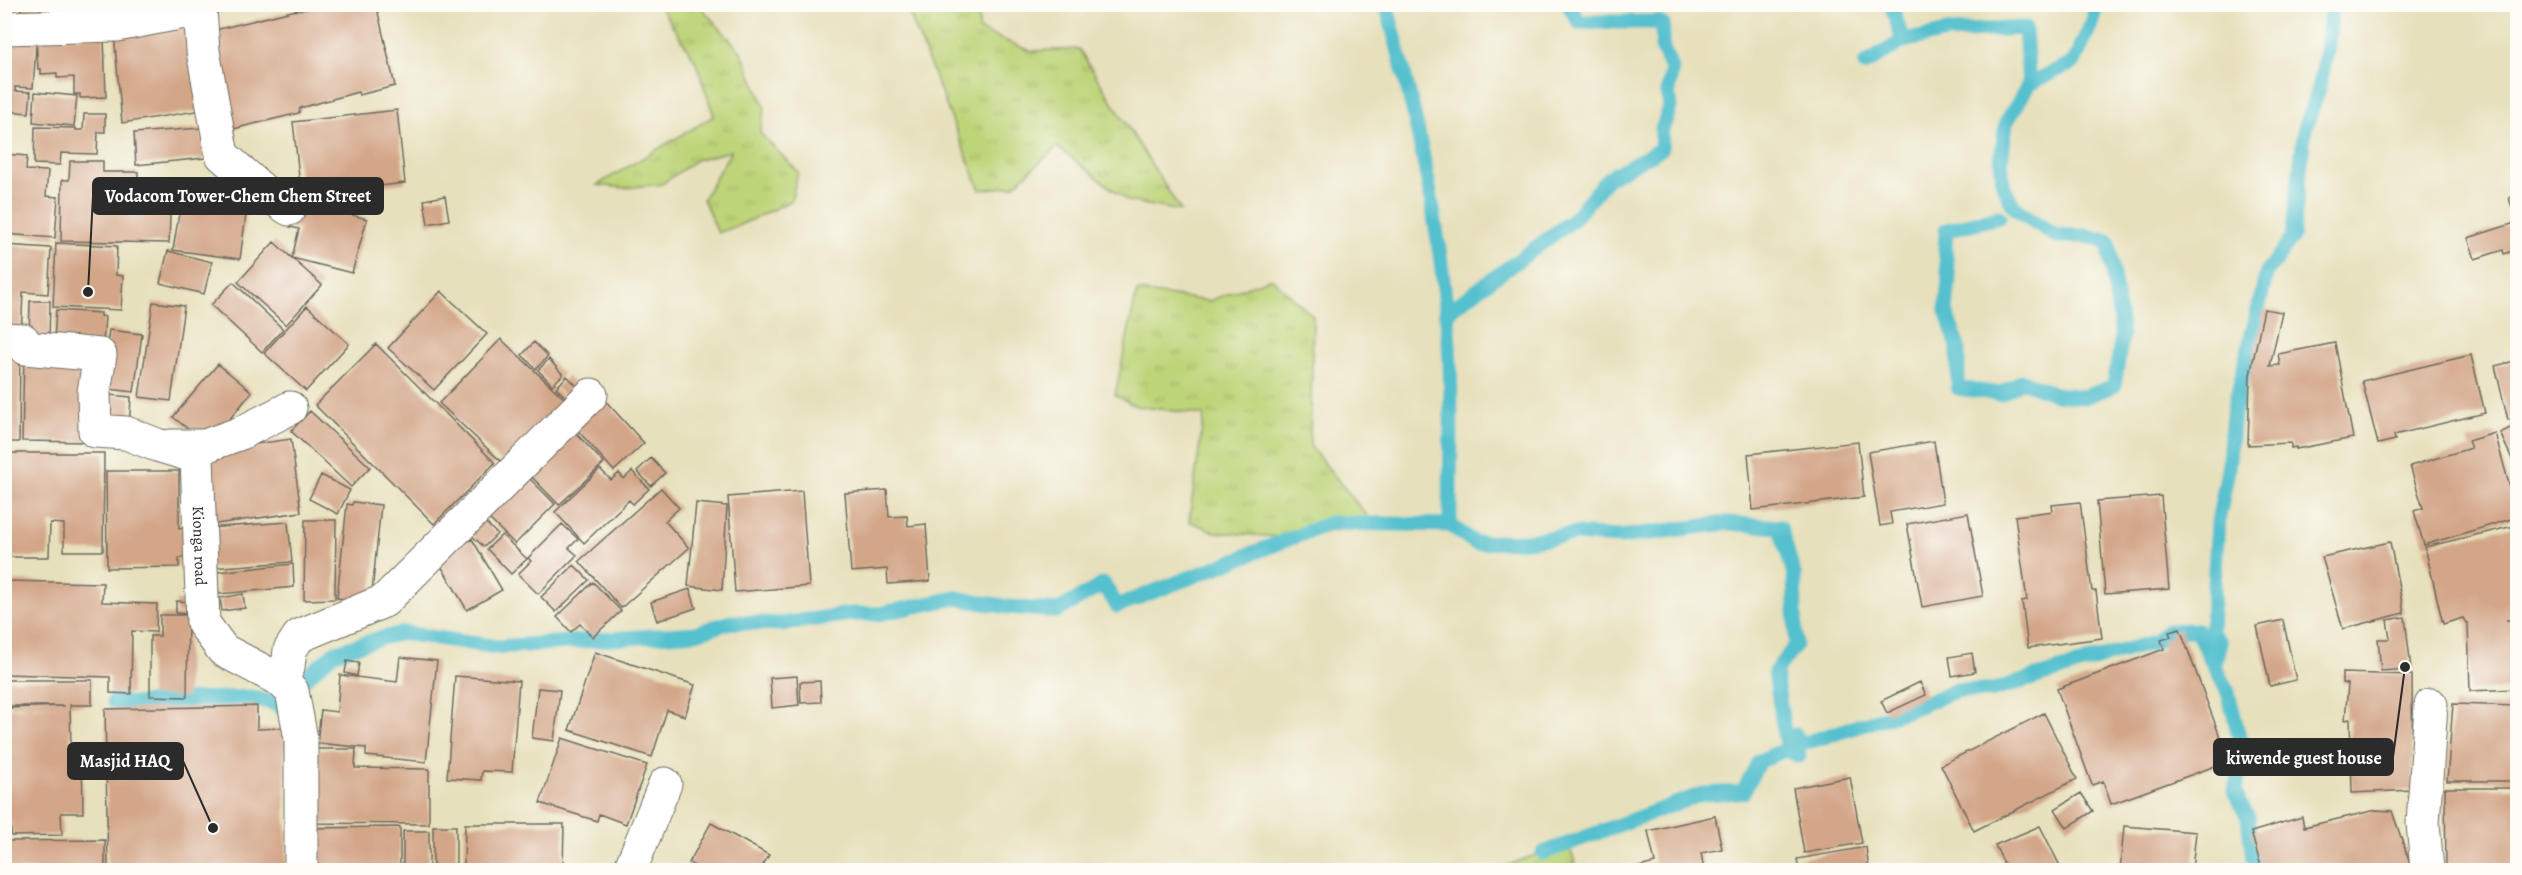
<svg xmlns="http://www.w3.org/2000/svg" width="2522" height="875" viewBox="0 0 2522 875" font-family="Alegreya,serif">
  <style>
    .grass { fill: url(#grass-tufts); stroke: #748052; stroke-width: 1.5 }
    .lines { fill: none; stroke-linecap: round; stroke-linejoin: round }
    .stream { stroke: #54c0ce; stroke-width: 15 }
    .building { fill: #d3a688 }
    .minor-casing { stroke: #6d6a5e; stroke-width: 35 }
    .minor { stroke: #fff; stroke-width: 33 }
    .labels { text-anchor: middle; stroke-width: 4.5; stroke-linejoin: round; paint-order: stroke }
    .street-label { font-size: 16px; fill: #2b2b2b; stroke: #fdfcf7 }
    .leader { fill: none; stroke: #2b2b2b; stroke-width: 2 }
    .callout-dot { fill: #2b2b2b; stroke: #fdfcf7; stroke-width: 2 }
    .callout { fill: #2b2b2b; stroke: #2b2b2b; stroke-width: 2 }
    .callout-label { font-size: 18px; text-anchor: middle; font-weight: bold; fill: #fff }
  </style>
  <defs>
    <pattern id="grass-tufts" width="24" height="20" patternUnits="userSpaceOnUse" patternTransform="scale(1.5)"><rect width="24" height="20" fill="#bdd478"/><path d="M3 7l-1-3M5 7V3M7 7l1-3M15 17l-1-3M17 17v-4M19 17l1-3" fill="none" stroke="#a3b668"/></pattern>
  </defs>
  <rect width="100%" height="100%" fill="#fdfcf7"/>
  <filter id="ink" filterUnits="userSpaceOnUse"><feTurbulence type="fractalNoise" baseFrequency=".0167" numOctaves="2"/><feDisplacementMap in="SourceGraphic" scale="12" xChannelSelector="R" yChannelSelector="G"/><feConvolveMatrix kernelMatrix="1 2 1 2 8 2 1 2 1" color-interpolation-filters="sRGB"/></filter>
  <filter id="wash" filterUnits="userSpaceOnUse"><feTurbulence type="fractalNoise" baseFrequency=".008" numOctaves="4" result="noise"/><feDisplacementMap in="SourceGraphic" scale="24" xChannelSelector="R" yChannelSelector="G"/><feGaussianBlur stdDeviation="1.35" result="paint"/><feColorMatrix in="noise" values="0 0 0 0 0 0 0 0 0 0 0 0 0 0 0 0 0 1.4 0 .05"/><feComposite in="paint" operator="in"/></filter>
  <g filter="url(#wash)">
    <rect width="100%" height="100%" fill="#e7e0bc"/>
    <path class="grass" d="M 659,5 L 699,5 L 741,52 L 765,107 L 760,133 L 798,172 L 791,201 L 742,224 L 718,233 L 703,199 L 731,151 L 696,160 L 662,184 L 624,188 L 597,185 L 714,116 L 695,60 Z
      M 906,5 L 979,5 L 979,30 L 1031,51 L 1079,49 L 1181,211 L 1128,201 L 1057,147 L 1013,186 L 980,190 Z
      M 1271,278 L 1313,316 L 1310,446 L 1374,524 L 1291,538 L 1215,532 L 1189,521 L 1204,415 L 1136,406 L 1115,395 L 1137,291 L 1209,301 Z
      M 1568,843 L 1578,870 L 1495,870 Z"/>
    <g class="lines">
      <path class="stream" d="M 1386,4 C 1415,108 1440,222 1448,330 C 1453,394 1450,460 1450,525
        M 1891,4 L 1903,41
        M 1865,64 L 1903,41 L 1947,32 L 2025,28 L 2029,84
        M 1999,217 L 1946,230 L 1945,249 L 1949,279 L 1946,311 L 1958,347 L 1958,388 L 2000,394 L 2022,381 L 2055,394 L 2084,397 L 2114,386 L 2122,335 L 2108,241 L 2086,236 L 2056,236 L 2020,212 L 2013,205 L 2003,185 L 2001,160 L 2006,123 L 2029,84 L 2074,62 L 2094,18 L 2094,4
        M 1446,313 L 1572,221 L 1608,178 L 1661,149 L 1662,129 L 1670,108 L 1668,91 L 1672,69 L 1662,47 L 1663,25 L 1657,22 L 1579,22 L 1568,4
        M 114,701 L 134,704 L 172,700 L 251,697 L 276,704
        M 291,718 L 289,714 L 276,704 L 334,653 L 381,638 L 404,633 L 497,647 L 696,633 L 731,622 L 782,624 L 850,614 L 879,614 L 955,598 L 1008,607 L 1057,611 L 1104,584 L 1117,606 L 1330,523 L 1450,525 L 1475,543 L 1526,541 L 1576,534 L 1620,537 L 1726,523 L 1780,527 L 1794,574 L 1796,645 L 1775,672 L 1785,739 L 1789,751 L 1799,756 L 1796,735 L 1792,747
        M 1543,853 L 1702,794 L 1743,792 L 1759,761 L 1792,747 L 1909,710 L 1957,690 L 1990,691 L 2157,641 L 2168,631 L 2197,630 L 2214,666
        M 2264,870 L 2253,858 L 2248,817 L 2239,802 L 2235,790 L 2242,762 L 2240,740 L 2228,692 L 2214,666 L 2220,642 L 2211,633 L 2218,522 L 2228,470 L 2233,413 L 2267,272 L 2292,238 L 2305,128 L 2319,89 L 2327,51 L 2332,4"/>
    </g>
    <g id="blocks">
      <path class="building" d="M 21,4 L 40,4 L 39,21 L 20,20 Z
        M 81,4 L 120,4 L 120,14 L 81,12 Z
        M 345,4 L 376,4 L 395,86 L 359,95 L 358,92 L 300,108 L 299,113 L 233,129 L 215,30 L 292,11 Z
        M 190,26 L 203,110 L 122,123 L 114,34 Z
        M 4,32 L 37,34 L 33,88 L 15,87 L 15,91 L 31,92 L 29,113 L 4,111 Z
        M 104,36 L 106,97 L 80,98 L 80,94 L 74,94 L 74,77 L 57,78 L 57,73 L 41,74 L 41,69 L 38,69 L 36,38 Z
        M 35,92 L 77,96 L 74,126 L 33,122 Z
        M 397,110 L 405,183 L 301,195 L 293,122 Z
        M 84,114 L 105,114 L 105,132 L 98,132 L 97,154 L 61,153 L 60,165 L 34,164 L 35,127 L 76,128 L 76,130 L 83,130 Z
        M 201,128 L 205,158 L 136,165 L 134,133 Z
        M 4,154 L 27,156 L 26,170 L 48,171 L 46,196 L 58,197 L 55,238 L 4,234 Z
        M 70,161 L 103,161 L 103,172 L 138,172 L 138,189 L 171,189 L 169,243 L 61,241 L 62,180 L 69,180 Z
        M 184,183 L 249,192 L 240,259 L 173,250 Z
        M 2518,195 L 2518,222 L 2517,222 L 2509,198 Z
        M 445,196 L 449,220 L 428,224 L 424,200 Z
        M 297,200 L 367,219 L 352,273 L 292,258 L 299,229 L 290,227 Z
        M 2518,222 L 2518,249 L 2504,254 L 2503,250 L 2475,259 L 2468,238 Z
        M 274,242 L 322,285 L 286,325 L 238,282 Z
        M 56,243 L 117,246 L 116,275 L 123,276 L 121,310 L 53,307 Z
        M 4,245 L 51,248 L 48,294 L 23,292 L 21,336 L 4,335 Z
        M 168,251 L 212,262 L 204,294 L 160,283 Z
        M 233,282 L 283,329 L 262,352 L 211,305 Z
        M 441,291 L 487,334 L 434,390 L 388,348 Z
        M 30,301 L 50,301 L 49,340 L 29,340 Z
        M 153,302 L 184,306 L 171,401 L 139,397 Z
        M 307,306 L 349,344 L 306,391 L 264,353 Z
        M 2264,309 L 2282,312 L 2270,366 L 2280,365 L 2278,354 L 2335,343 L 2353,438 L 2296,449 L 2296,447 L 2291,448 L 2291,443 L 2248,445 L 2250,375 Z
        M 56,310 L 101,313 L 101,316 L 105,317 L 103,344 L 54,341 Z
        M 109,330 L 142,334 L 134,392 L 101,388 Z
        M 501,339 L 570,404 L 508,468 L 439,403 Z
        M 4,342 L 20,342 L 19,442 L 4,442 Z
        M 534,342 L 548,356 L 536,369 L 522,355 Z
        M 376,344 L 495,463 L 434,524 L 315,405 Z
        M 24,355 L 92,356 L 90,442 L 22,441 Z
        M 2471,355 L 2485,413 L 2394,435 L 2395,440 L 2378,444 L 2362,381 Z
        M 549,359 L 563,375 L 552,385 L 538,370 Z
        M 2518,360 L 2518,417 L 2508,420 L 2495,366 Z
        M 218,364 L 252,392 L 208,445 L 173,417 Z
        M 567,376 L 581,390 L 570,401 L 556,388 Z
        M 98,394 L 131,397 L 129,429 L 96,427 Z
        M 602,397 L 644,443 L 614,471 L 572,424 Z
        M 310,411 L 370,467 L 351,487 L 291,431 Z
        M 2518,424 L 2518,472 L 2500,433 Z
        M 572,429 L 604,463 L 559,505 L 527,472 Z
        M 2495,433 L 2518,517 L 2424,545 L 2414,511 L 2423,508 L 2410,466 L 2471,448 L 2468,441 Z
        M 291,439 L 301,512 L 216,524 L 206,451 Z
        M 1934,441 L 1943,503 L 1890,512 L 1892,524 L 1880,526 L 1868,452 Z
        M 1858,442 L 1864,497 L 1753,510 L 1748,454 Z
        M 4,453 L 104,453 L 103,551 L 64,551 L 64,524 L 50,523 L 49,557 L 4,557 Z
        M 651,458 L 665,473 L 651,486 L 637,471 Z
        M 600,469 L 611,480 L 619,473 L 624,479 L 632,471 L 649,489 L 633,504 L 629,500 L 584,543 L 555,512 Z
        M 106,471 L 179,471 L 179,529 L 185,528 L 185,558 L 179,558 L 179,567 L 107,568 Z
        M 524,473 L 555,504 L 515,544 L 484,514 Z
        M 321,475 L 350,490 L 338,514 L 309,499 Z
        M 661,488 L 679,508 L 665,521 L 689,548 L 621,608 L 579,561 Z
        M 887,490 L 889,517 L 907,516 L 908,526 L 926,524 L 930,581 L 888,584 L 887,569 L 851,572 L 845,493 Z
        M 802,491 L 809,586 L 735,592 L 728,497 Z
        M 2161,496 L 2169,589 L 2105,594 L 2097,501 Z
        M 353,502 L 381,505 L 371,602 L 337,598 L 347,504 L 352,505 Z
        M 2080,502 L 2092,591 L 2096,591 L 2102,638 L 2028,648 L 2022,601 L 2027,600 L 2015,516 L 2053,511 L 2052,505 Z
        M 696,503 L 727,506 L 722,590 L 688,586 Z
        M 1968,513 L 1983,596 L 1922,607 L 1907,524 Z
        M 482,519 L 497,534 L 484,547 L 469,533 Z
        M 305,520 L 336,520 L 335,599 L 304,600 Z
        M 288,522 L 292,562 L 210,568 L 208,528 Z
        M 562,524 L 578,539 L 569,548 L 577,555 L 538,594 L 518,574 L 531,561 L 528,558 Z
        M 2518,525 L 2518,620 L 2506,620 L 2518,621 L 2518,689 L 2470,691 L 2468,623 L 2466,623 L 2463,618 L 2443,624 L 2425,547 Z
        M 502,535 L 527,559 L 511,574 L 487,549 Z
        M 472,539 L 502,590 L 467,610 L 437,559 Z
        M 2390,542 L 2404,613 L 2343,629 L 2322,557 Z
        M 293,564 L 294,587 L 219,594 L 217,572 Z
        M 574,565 L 589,580 L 556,612 L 541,597 Z
        M 4,581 L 103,583 L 102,602 L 157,604 L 156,632 L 132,631 L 131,694 L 110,693 L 110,677 L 4,674 Z
        M 593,582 L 621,611 L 593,637 L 580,624 L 571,632 L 557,617 Z
        M 690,589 L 696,608 L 657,621 L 651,602 Z
        M 243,594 L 245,608 L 222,611 L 220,598 Z
        M 176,601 L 192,602 L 191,614 L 176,613 Z
        M 160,615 L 188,615 L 187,697 L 150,696 L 150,636 L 160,636 Z
        M 2405,617 L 2411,669 L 2381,671 L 2378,639 L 2390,639 L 2387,620 Z
        M 2283,620 L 2296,680 L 2270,686 L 2257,626 Z
        M 2180,629 L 2229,761 L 2111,804 L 2103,781 L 2092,785 L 2057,689 L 2164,649 L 2161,640 L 2171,637 L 2169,632 Z
        M 595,652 L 695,685 L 685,716 L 667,710 L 652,757 L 569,730 Z
        M 1972,653 L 1975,672 L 1952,676 L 1949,657 Z
        M 400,657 L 437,661 L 426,762 L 366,756 L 366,748 L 317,743 L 321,710 L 337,712 L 340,675 L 397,682 Z
        M 347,661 L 359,663 L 357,676 L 345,673 Z
        M 2342,673 L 2412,675 L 2413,790 L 2352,793 L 2350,719 L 2345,720 L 2348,684 L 2342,683 Z
        M 455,676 L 519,681 L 512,772 L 482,771 L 481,780 L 447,778 Z
        M 797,676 L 799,705 L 772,708 L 770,678 Z
        M 4,680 L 92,680 L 92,705 L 70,705 L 71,748 L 82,747 L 83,813 L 61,813 L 62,835 L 11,836 L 11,820 L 4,820 L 4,708 L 65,706 L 4,706 Z
        M 820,681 L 821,702 L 801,703 L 800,682 Z
        M 1920,682 L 1926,695 L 1887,713 L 1881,701 Z
        M 538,688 L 560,690 L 554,741 L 532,738 Z
        M 2453,704 L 2518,706 L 2518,781 L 2447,781 Z
        M 257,706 L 257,729 L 284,728 L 287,870 L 108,870 L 105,709 Z
        M 2044,713 L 2077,779 L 1974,831 L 1941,765 Z
        M 562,738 L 647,765 L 626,824 L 599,814 L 597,821 L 540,803 Z
        M 307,749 L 356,749 L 355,768 L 429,769 L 429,824 L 307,823 Z
        M 1850,777 L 1862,843 L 1804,853 L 1793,788 Z
        M 2445,788 L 2518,788 L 2518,870 L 2446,870 Z
        M 2081,793 L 2093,811 L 2067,828 L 2055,809 Z
        M 2376,810 L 2392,811 L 2410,864 L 2388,870 L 2262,870 L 2251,832 L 2302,817 L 2304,827 Z
        M 1715,816 L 1722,849 L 1701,853 L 1704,870 L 1627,870 L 1655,863 L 1648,831 Z
        M 711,823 L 769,855 L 760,870 L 703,870 L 689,863 Z
        M 465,824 L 564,824 L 563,870 L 464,870 Z
        M 433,826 L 456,826 L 456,870 L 433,870 Z
        M 2040,826 L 2062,870 L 2007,870 L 1995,845 Z
        M 2124,826 L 2196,832 L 2192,870 L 2120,870 Z
        M 400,827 L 400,870 L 304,870 L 304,828 Z
        M 403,831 L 429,831 L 429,870 L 403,870 Z
        M 105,840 L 105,870 L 4,870 L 4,841 Z
        M 1866,847 L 1869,870 L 1799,870 L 1797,859 Z"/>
    </g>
  </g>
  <g filter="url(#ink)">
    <use href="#blocks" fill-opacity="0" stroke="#6d6a5e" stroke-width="1.5"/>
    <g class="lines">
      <defs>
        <g id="minor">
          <path d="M 4,28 L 117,25 L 200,9 L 203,51 L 222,155 L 268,195 L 289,209"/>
          <path id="s1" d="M 4,339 L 23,340 L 25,348 L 100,355 L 94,392 L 95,431 L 126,433 L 157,445 L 197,457 L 203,623 L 223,650 L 280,680 L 292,691 L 301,739 L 301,870"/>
          <path d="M 171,446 L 205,446 L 241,433 L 290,408"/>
          <path d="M 280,680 L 288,667 L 290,650 L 299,636 L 384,601 L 591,395"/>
          <path d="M 630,870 L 665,784"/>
          <path d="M 2427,870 L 2423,823 L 2431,705"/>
        </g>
      </defs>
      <use href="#minor" class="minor-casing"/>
      <use href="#minor" class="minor"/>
    </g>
  </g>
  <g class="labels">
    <g class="street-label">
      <text dy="6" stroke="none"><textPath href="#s1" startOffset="374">Kionga road</textPath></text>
    </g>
  </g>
  <path class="leader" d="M88 292L93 196M2405 667L2393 757M213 828L183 761"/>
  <g class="callout-dot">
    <circle cx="88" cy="292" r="6"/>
    <circle cx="2405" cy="667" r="6"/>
    <circle cx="213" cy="828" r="6"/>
  </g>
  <g class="callout">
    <rect x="93" y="178" width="290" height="36" rx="6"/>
    <rect x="2214" y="739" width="179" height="36" rx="6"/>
    <rect x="68" y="743" width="115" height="36" rx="6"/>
  </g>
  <g class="callout-label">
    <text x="238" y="202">Vodacom Tower-Chem Chem Street</text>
    <text x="2304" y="764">kiwende guest house</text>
    <text x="125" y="767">Masjid HAQ</text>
  </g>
  <rect width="2522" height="875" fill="none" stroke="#fdfcf7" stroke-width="24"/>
</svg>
